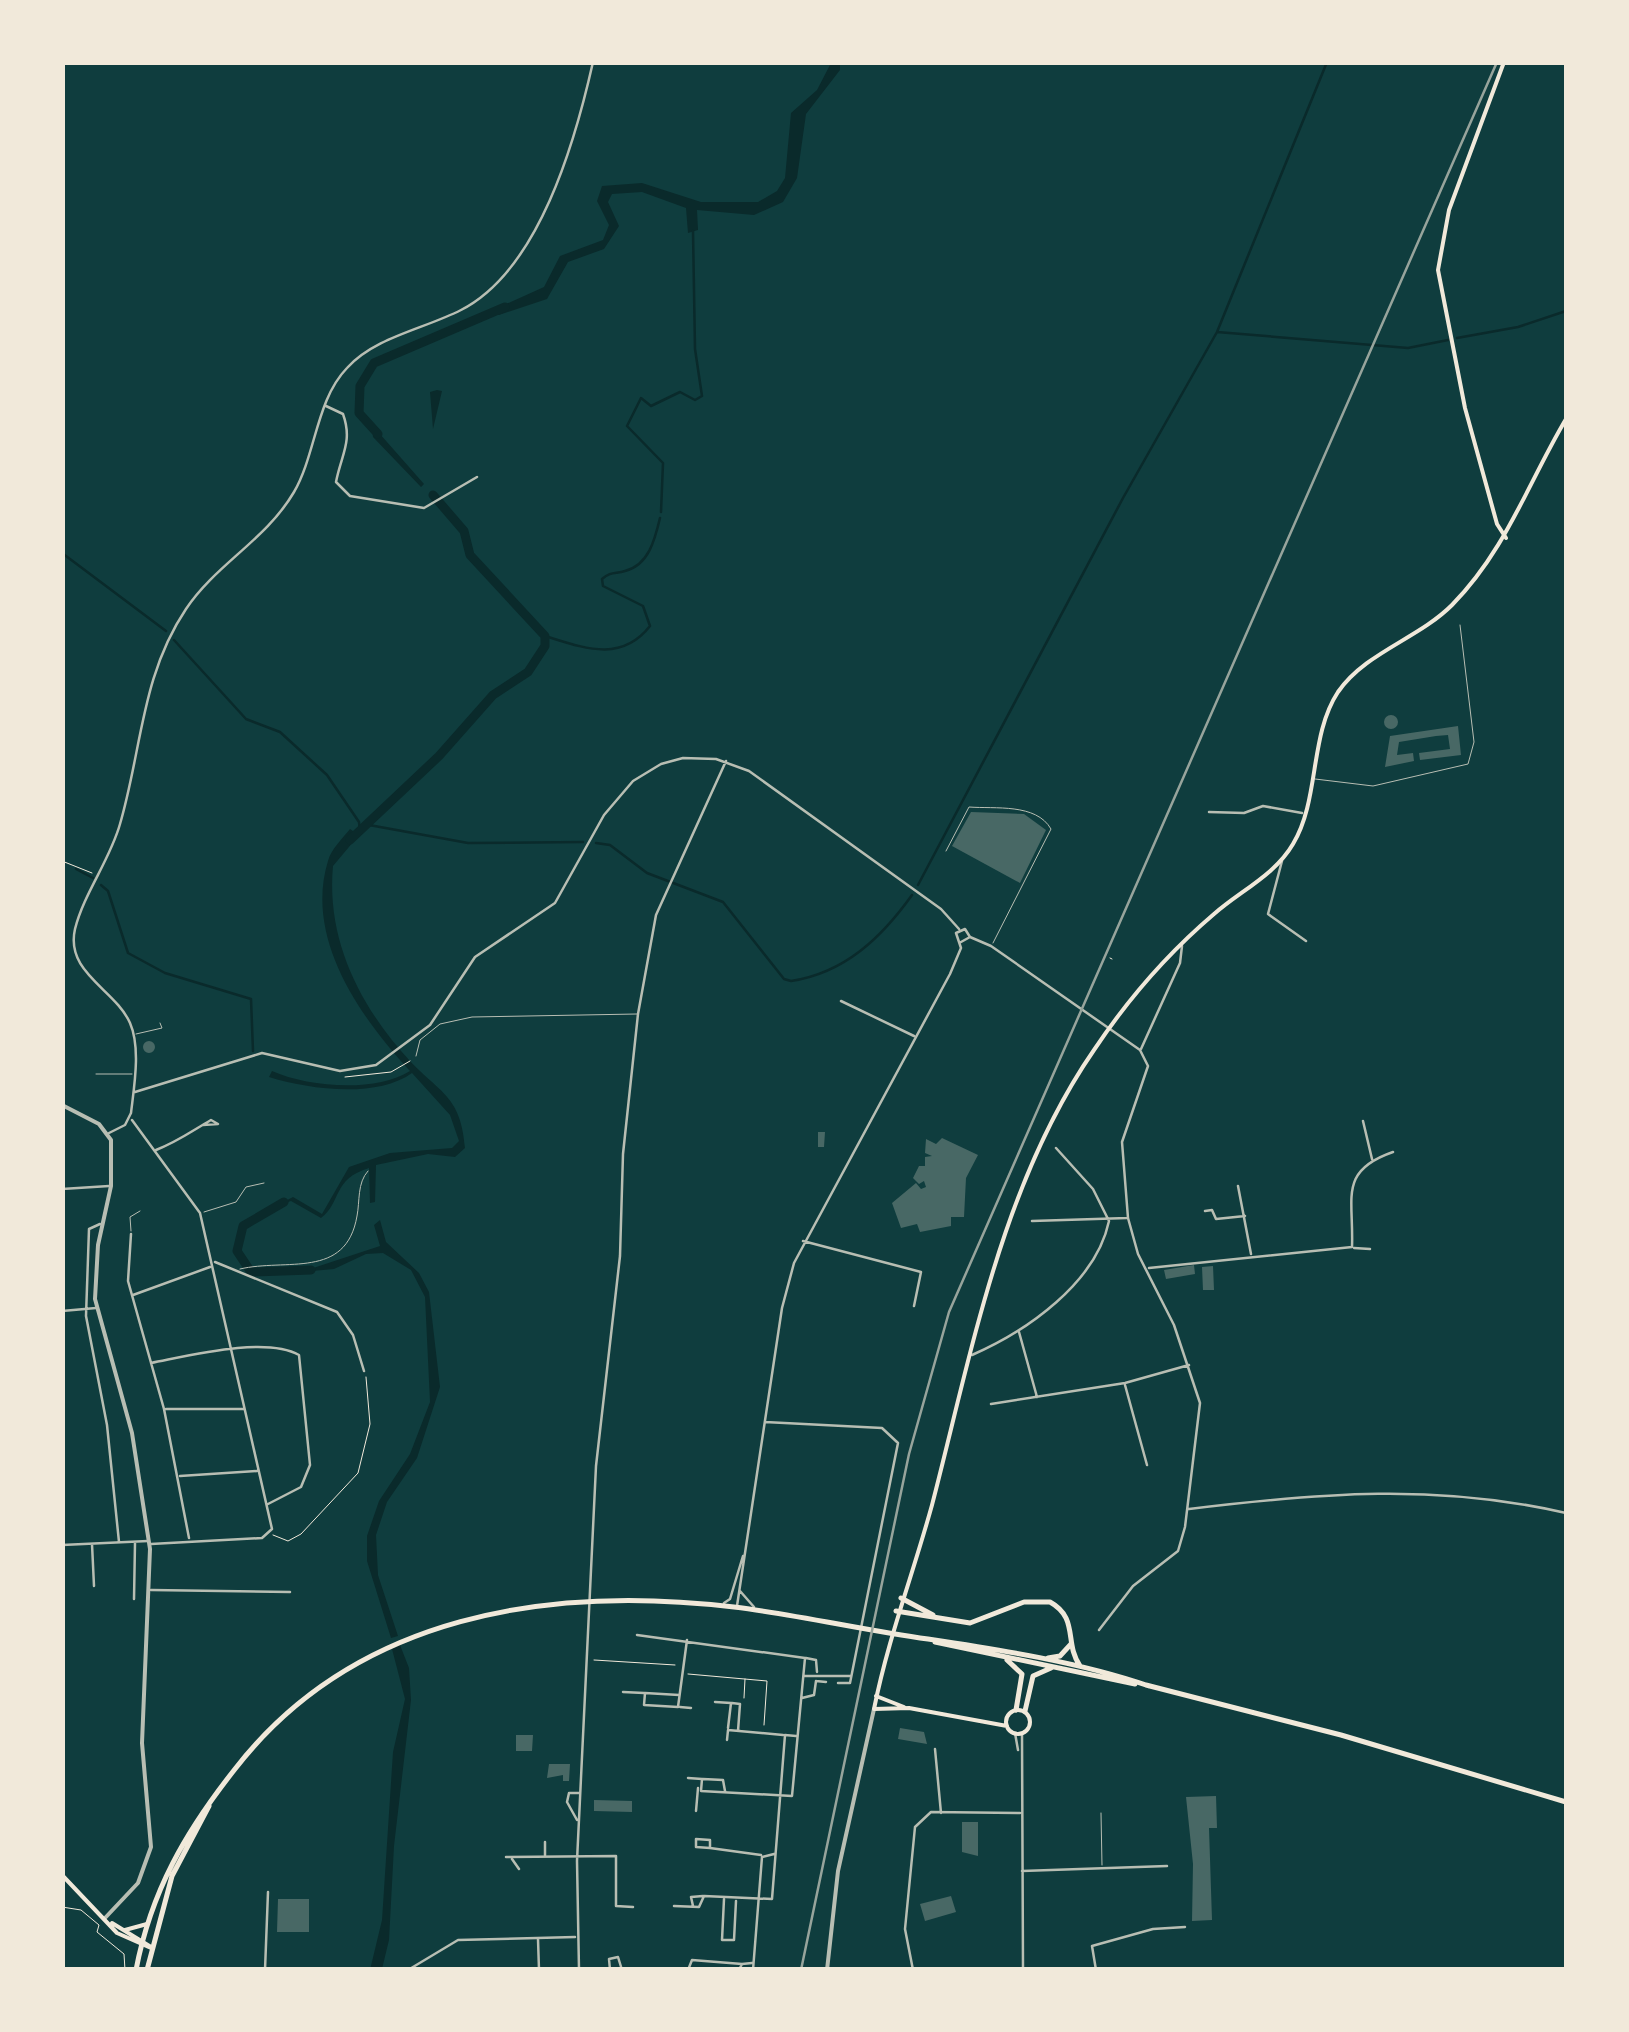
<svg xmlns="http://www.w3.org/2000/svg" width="1629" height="2032" viewBox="0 0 1629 2032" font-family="'Times New Roman',serif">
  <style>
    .water { fill: #0a2a2b }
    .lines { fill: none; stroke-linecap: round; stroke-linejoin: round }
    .stream { stroke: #0a2a2b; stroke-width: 2.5 }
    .river { stroke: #0a2a2b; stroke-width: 9 }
    .building { fill: #486865 }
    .path { stroke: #f1e9da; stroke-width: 1 }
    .service { stroke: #b8beb3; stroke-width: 1 }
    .minor { stroke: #b8beb3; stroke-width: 2.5 }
    .tertiary { stroke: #b8beb3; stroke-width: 4 }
    .secondary { stroke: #f1e9da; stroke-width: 4 }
    .primary { stroke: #f1e9da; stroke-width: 5 }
    .rail { stroke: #97a49c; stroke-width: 2.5 }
  </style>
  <rect width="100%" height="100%" fill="#0f3d3e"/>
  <path class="water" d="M 831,63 L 840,63 L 840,70 L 806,114 L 797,178 L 783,202 L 754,215 L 697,210 L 698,230 L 688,233 L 686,208 L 642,192 L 612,194 L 608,202 L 619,226 L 604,249 L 568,262 L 547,299 L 499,315 L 493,310 L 544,287 L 560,256 L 603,240 L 609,225 L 597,201 L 602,186 L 642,183 L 701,202 L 758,202 L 777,191 L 785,178 L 791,113 L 817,90 Z
    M 437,390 L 442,391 L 433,429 L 430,392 Z
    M 372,425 L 424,484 L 421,487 L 373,437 Z
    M 350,829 L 359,835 L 333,866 C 326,941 361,1008 410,1061 C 440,1093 461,1096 465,1148 L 455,1157 L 428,1154 L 376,1165 L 375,1202 L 370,1203 L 369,1168 C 332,1179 342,1202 321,1218 L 291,1201 L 274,1207 L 293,1197 L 322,1214 L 349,1167 L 390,1153 L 452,1148 L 459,1141 L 450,1115 L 412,1073 C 376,1099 308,1089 269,1077 L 272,1071 C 308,1087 375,1093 410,1071 C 361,1018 304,939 328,861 C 331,849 343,838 350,829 Z
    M 380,1220 L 386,1242 L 419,1273 L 429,1292 L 440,1387 L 417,1458 L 387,1502 L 376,1535 L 378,1575 L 398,1636 L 391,1638 L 367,1561 L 367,1536 L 379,1501 L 410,1454 L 430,1402 L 425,1297 L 411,1270 L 383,1253 L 366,1254 L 334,1269 L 301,1272 L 380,1246 L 374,1225 Z
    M 400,1645 L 409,1668 L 411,1700 L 394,1846 L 389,1940 L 382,1969 L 370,1970 L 382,1920 L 393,1752 L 405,1699 L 392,1649 Z"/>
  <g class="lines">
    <path class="stream" d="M 1217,332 L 1408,348 L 1448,340
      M 1457,338 L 1518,327 L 1566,311
      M 661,512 L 663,463 L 627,426 L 641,398 L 651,406 L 680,392 L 695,400 L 702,396 L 695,349 L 693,231
      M 62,553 L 166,631
      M 545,636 C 584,648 621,663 650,626 L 643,606 L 603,586 L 602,579 C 611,571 615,574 625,571 C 649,565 655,539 660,518
      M 174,640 L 246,719 L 280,732 L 327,775 L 359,822 L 360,832
      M 369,825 L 468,843 L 583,842
      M 596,843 L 610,845 L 647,873 L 723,902 L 784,979 L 791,981 C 845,973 882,937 912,895
      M 76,869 L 93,878
      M 101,885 L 108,891 L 128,953 L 165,973 L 251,999 L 253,1051
      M 918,885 L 1123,498 L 1217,332 L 1327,62"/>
    <path class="river" d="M 378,434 L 359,413 L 360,386 L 374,363 L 505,307
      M 350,840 L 439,756 L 493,695 L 528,672 L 545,646 L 545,636 L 470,555 L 464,531 L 433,495
      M 284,1202 L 243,1226 L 237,1251 L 251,1272 L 311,1270"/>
  </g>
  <path class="building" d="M1384 722a7 7 0 1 1 14 0a7 7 0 1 1-14 0Z
    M 1458,726 L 1461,755 L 1420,760 L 1419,753 L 1450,749 L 1448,735 L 1436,736 L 1399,742 L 1397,755 L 1413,753 L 1414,761 L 1385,767 L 1390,736 Z
    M 971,812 L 1024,814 L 1046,830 L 1020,883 L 952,846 Z
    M143 1047a6 6 0 1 1 12 0a6 6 0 1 1-12 0Z
    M 818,1132 L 825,1132 L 824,1147 L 818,1147 Z
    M 942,1138 L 978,1155 L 966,1178 L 964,1217 L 951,1217 L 951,1226 L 920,1232 L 917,1224 L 901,1228 L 892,1203 L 916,1183 L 921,1189 L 926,1187 L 924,1181 L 919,1184 L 913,1178 L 919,1166 L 925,1166 L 925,1157 L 932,1156 L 925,1153 L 926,1139 L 936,1144 Z
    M 1194,1265 L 1195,1274 L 1166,1279 L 1164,1270 Z
    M 1213,1266 L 1214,1290 L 1203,1290 L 1202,1267 Z
    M 900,1728 L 924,1732 L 927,1744 L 898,1739 Z
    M 516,1735 L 533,1735 L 532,1751 L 516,1751 Z
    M 549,1764 L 570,1764 L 569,1781 L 563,1781 L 563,1775 L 547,1778 Z
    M 1216,1796 L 1217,1828 L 1209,1828 L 1212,1920 L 1192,1921 L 1193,1864 L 1186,1797 Z
    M 594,1800 L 632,1801 L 632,1812 L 594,1811 Z
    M 962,1822 L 978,1822 L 978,1856 L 962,1852 Z
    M 951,1896 L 956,1912 L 925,1921 L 920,1904 Z
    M 278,1899 L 309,1899 L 309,1932 L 277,1932 Z"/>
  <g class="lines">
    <path class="path" d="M 62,861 L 92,873
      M 1110,958 L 1112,959
      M 345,1077 L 391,1072 L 410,1061
      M 273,1535 L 288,1541 L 301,1534 L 358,1473 L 370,1424 L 366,1377
      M 594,1660 L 675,1665
      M 688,1674 L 767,1681 L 764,1725
      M 744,1698 L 745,1679
      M 62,1907 L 81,1910 L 99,1925 L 97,1932 L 124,1954 L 125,1970"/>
    <path class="service" d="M 1315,779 L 1373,786 L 1468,764 L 1474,742 L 1460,625
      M 946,851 L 969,807 C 995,809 1036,803 1051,829 L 993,943
      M 136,1034 L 162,1028 L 160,1023
      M 416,1056 L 420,1040 L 440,1024 L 472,1017 L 637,1014
      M 96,1074 L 132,1074
      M 204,1212 L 236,1202 L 246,1187 L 264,1183
      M 131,1231 L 130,1217 L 140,1211
      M 240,1269 C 286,1258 346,1280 357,1216 C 360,1201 357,1183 368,1171
      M 1101,1813 L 1102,1865"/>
    <path class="minor" d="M 326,406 L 343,414 C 353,442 341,455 336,482 L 350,496 L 424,508 L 477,477
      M 1209,812 L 1244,813 L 1263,806 L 1302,813
      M 1282,861 L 1268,914 L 1306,941
      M 970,937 L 991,946 L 1140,1050 L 1148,1066 L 1122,1142 L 1128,1218 L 1138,1254 L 1174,1325 L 1200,1403 L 1185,1527 L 1178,1551 L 1133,1586 L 1099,1630
      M 841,1001 L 914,1036
      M 1141,1049 L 1180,963 L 1182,946
      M 135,1092 L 262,1053 L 340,1071 L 376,1065 L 430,1025 L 475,957 L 555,903 L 604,815 L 633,781 L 661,764 L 683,758 L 716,759 L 749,771 L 941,909 L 959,929
      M 132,1120 L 200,1213 L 272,1529 L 262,1538 L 151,1544
      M 1363,1121 L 1372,1159
      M 109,1133 L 125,1125 L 131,1113 C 134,1087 141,1048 130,1023 C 115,989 65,973 75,929 C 84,893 110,860 120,824 C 142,749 141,676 186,609 C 216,564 266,540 294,492 C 316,454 316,400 347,368 C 375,337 424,329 461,310 C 539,270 575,142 593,62
      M 156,1150 C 177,1142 192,1131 211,1120 L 218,1124 L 203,1125
      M 1238,1186 L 1251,1254
      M 62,1189 L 109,1186
      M 1205,1211 L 1212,1210 L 1216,1219 L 1245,1216
      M 1032,1221 L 1127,1218
      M 100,1224 L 89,1229 L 86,1316 L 107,1425 L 119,1542
      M 131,1234 L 128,1281 L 164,1409 L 189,1538
      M 803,1241 L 921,1272 L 914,1306
      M 1354,1248 L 1370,1249
      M 215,1262 L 337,1312 L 353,1335 L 364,1371
      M 1149,1268 L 1352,1247 C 1354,1198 1338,1171 1393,1152
      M 133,1295 L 210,1267
      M 62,1311 L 96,1308
      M 1019,1332 L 1037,1397
      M 972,1355 C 1027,1331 1096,1283 1109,1221 L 1093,1189 L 1056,1148
      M 151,1363 C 188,1356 265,1336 299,1355 L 310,1465 L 301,1487 L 268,1504
      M 1125,1385 L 1147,1465
      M 991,1404 L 1125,1383 L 1189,1365
      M 166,1409 L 243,1409
      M 765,1422 L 882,1428 L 898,1443 L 850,1683 L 838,1683
      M 180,1476 L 257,1471
      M 1189,1509 C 1321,1493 1436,1483 1566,1513
      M 92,1544 L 94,1586
      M 62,1545 L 148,1541
      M 151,1590 L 290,1592
      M 740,1591 L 754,1607
      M 134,1599 L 135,1543
      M 724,1603 L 730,1599 L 743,1556
      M 737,1606 L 782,1308 L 794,1263 L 950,974 L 961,948 L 956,933 L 965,929 L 970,937 L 961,942
      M 637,1635 L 805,1658 L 792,1796 L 701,1791 L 702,1779 L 688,1778
      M 806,1658 L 816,1660 L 817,1672
      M 805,1676 L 851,1676
      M 816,1681 L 826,1682
      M 623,1692 L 644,1693
      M 679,1695 L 645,1693 L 644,1705 L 678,1707 L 687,1640
      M 802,1698 L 814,1695 L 816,1681
      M 715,1702 L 731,1703 L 728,1728
      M 732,1703 L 740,1704 L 738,1731
      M 680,1707 L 691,1708
      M 1015,1733 L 1018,1750
      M 1022,1733 L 1023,1970
      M 727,1740 L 728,1730 L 783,1735
      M 935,1749 L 941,1813
      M 703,1779 L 723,1780 L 725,1791
      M 696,1811 L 698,1788
      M 577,1820 L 567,1802 L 569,1793 L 580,1793
      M 545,1842 L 545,1855
      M 710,1848 L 696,1847 L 696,1839 L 710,1840 L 710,1848 L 761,1855
      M 506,1857 L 616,1856 L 616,1906 L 633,1907
      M 512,1859 L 519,1869
      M 1022,1871 L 1167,1866
      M 724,1899 L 722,1940 L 734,1940 L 736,1901
      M 674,1906 L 699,1907 L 704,1896 L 772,1899 L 785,1735 L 796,1736
      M 693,1906 L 691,1897 L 703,1896
      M 538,1939 L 539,1970
      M 265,1970 L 268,1892
      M 408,1970 L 458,1940 L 575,1937
      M 579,1970 L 577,1861 L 596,1466 L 620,1256 L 623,1154 L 638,1014 L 656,915 L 726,761
      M 610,1970 L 609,1959 L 618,1957 L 622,1970
      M 688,1970 L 692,1960 L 742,1964
      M 739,1970 L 742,1964 L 752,1963
      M 753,1970 L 762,1857 L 774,1854
      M 913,1970 L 905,1929 L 915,1827 L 931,1812 L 1020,1813
      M 1096,1970 L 1092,1946 L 1153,1929 L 1185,1927"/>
    <path class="tertiary" d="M 62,1105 L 99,1124 L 111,1140 L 111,1186 L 98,1245 L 95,1299 L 132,1433 L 150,1549 L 142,1743 L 151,1847 L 138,1883 L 105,1918
      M 827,1970 L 838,1871 L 874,1709"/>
    <path class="secondary" d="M 1504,62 L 1449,210 L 1438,270 L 1465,408 L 1497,524 L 1506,538
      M 876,1696 L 904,1707
      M1006 1722a12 12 0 1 1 24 0a12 12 0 1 1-24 0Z
      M 1007,1726 L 909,1708 L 874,1709 C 888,1639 913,1574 932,1505 C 972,1351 1002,1183 1094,1050 C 1128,999 1167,954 1214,914 C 1240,891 1275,875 1293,844 C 1320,799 1309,736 1338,692 C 1366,652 1418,639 1452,605 C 1506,550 1528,483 1566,419
      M 62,1875 L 117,1933 L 151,1948
      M 112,1923 L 151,1947
      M 125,1930 L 147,1924"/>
    <path class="primary" d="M 901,1598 L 933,1615
      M 896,1611 L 970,1623 L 1024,1602 L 1050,1602 C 1079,1618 1064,1643 1080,1666
      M 935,1642 L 1135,1684
      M 1048,1658 L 1060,1656 L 1071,1644
      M 1007,1660 L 1022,1674 L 1016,1710
      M 1146,1685 L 1341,1735 L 1566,1802
      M 1025,1711 L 1033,1676 L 1051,1668
      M 136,1970 C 151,1891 186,1831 235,1769 C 355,1614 550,1585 734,1607 C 799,1615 863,1630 928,1639 C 1001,1650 1079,1662 1149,1686
      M 147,1970 L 172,1876 L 209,1806"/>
    <path class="rail" d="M 801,1970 L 909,1454 L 949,1312 L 1497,62"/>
  </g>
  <rect width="1629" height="2032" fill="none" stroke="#f1e9da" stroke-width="130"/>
</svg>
